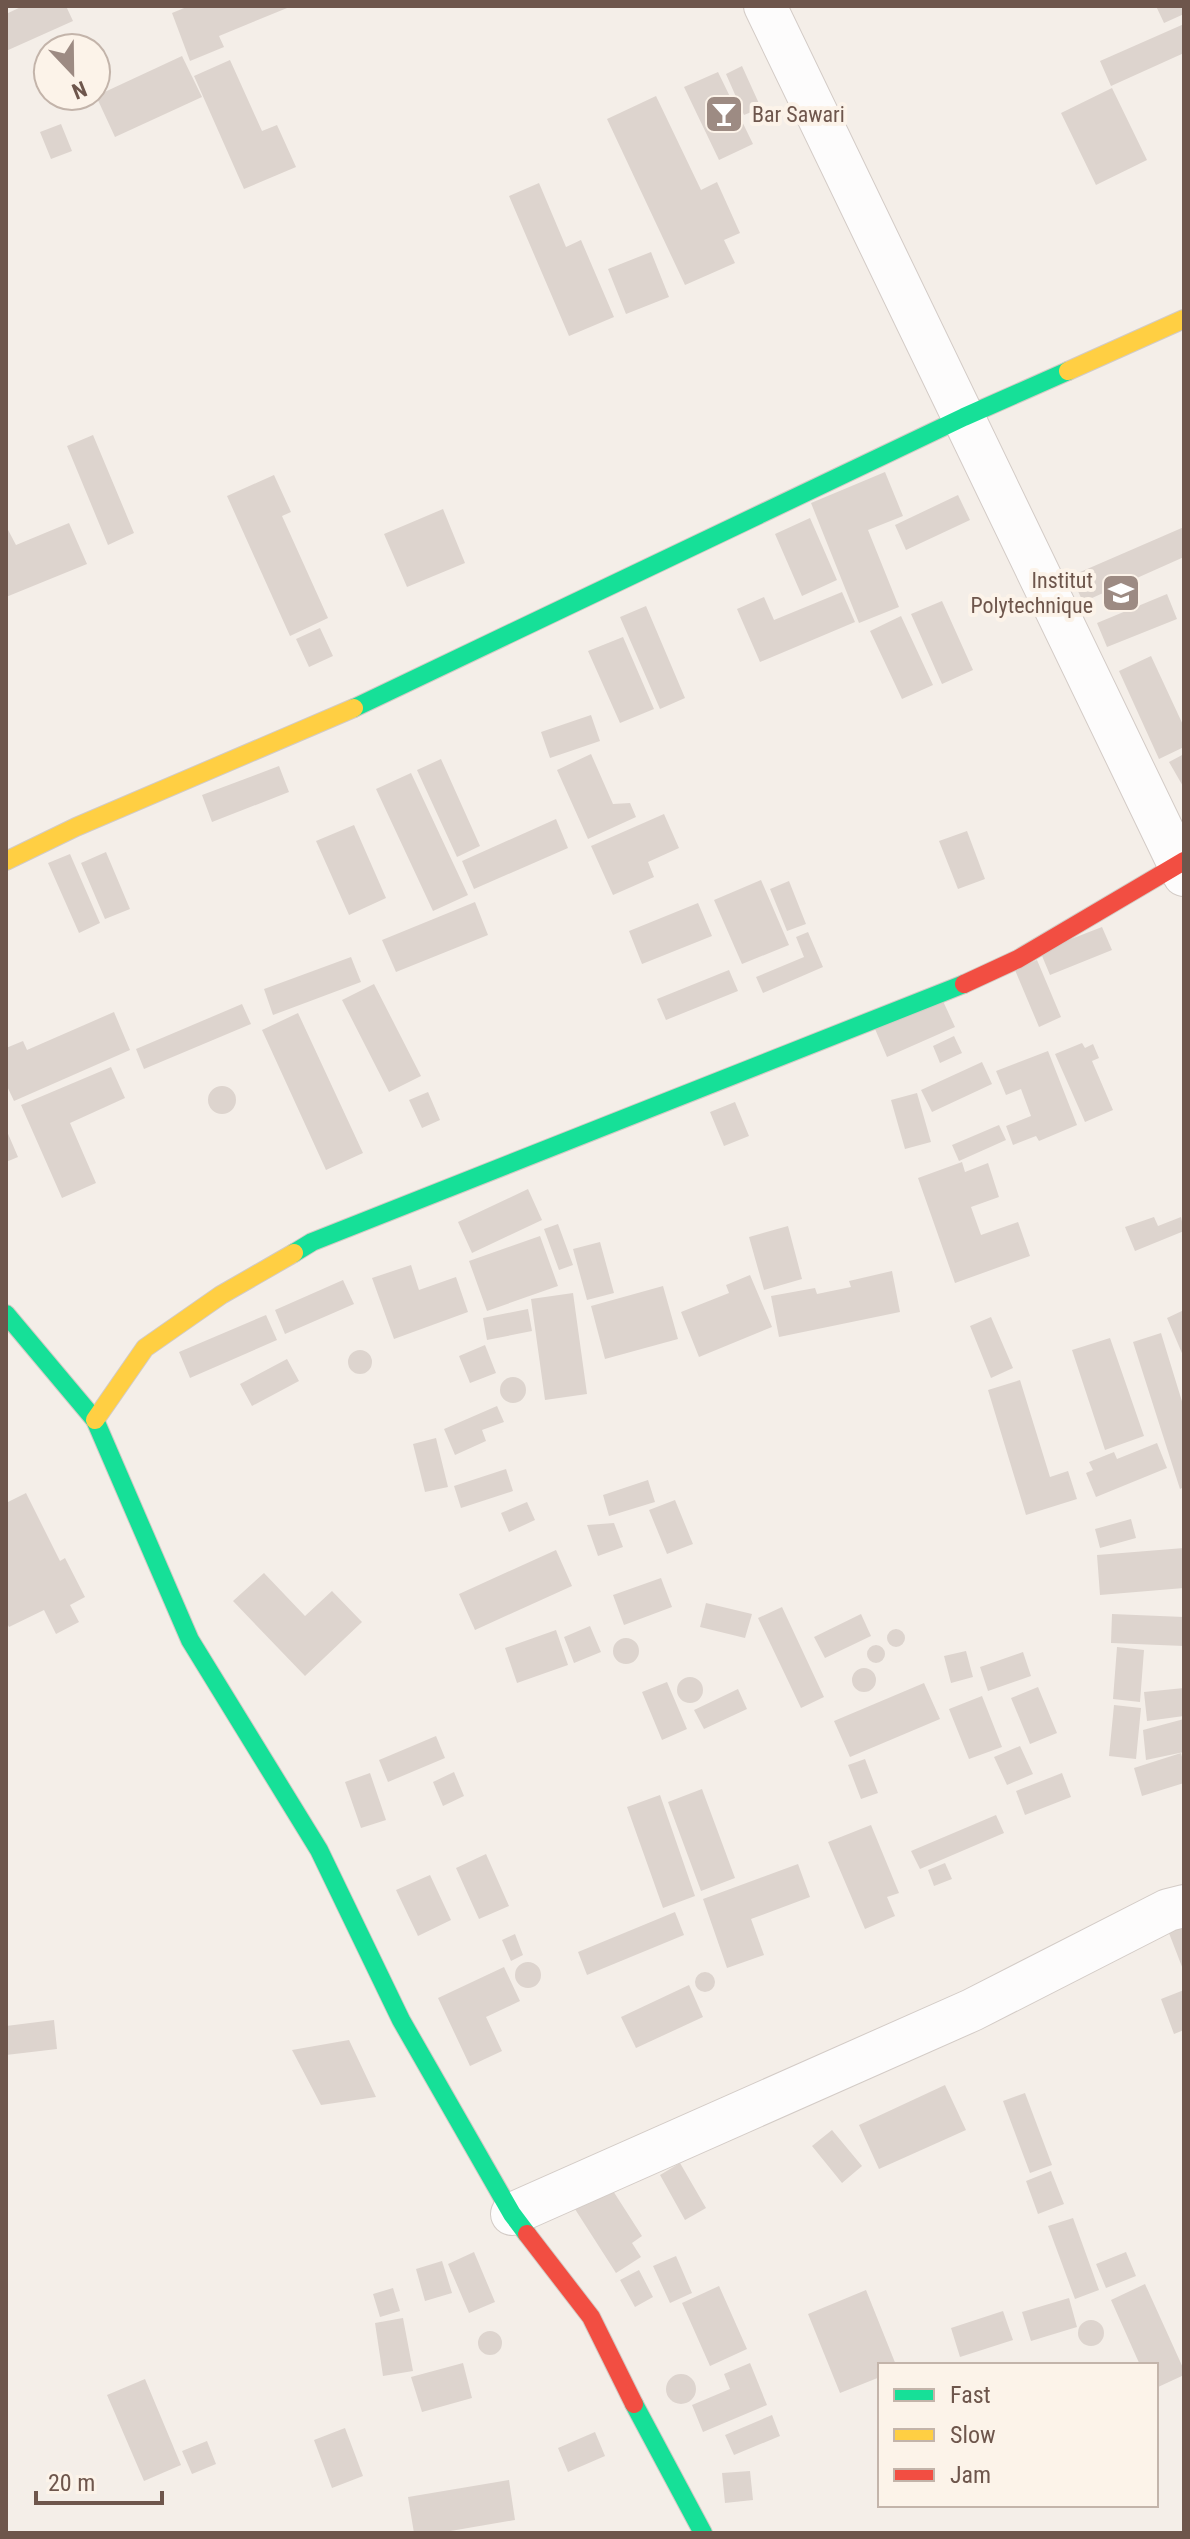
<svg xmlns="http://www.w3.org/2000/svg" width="1190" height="2539" viewBox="0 0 1190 2539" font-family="'Roboto Condensed',sans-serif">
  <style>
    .building { fill: #ddd4ce }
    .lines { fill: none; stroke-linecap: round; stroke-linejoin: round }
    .street-casing { stroke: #d3cbc6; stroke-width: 44 }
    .fast-casing { stroke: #d2cbc5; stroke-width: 20 }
    .slow-casing { stroke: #d2cbc5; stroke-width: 20 }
    .jam-casing { stroke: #d2cbc5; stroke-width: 20 }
    .street { stroke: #fdfcfc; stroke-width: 42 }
    .fast { stroke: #16e098; stroke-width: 18 }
    .slow { stroke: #ffcf43; stroke-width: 18 }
    .jam { stroke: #f24e42; stroke-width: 18 }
    .labels { text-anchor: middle; stroke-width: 8; stroke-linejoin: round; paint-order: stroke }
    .poi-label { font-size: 22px; fill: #6e564c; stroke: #fcf3e9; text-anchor: start }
  </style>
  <rect width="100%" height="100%" fill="#f4eee8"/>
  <path class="building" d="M 23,6 L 66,6 L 73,21 L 6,51 L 6,14 Z
    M 189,6 L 292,6 L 219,36 L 224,47 L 190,61 L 172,13 Z
    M 1156,6 L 1184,6 L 1184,14 L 1164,23 Z
    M 1184,24 L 1184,53 L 1111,86 L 1100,61 Z
    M 182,56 L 202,97 L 115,137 L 96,96 Z
    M 230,60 L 262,131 L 277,125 L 296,167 L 244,189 L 194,76 Z
    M 742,66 L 761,108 L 744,115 L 726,74 Z
    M 718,72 L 753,144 L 719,160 L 684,87 Z
    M 1112,88 L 1147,160 L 1096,185 L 1061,113 Z
    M 656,96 L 701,190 L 717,182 L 740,233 L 724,240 L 735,263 L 685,285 L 607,119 Z
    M 61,124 L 72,151 L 51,159 L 40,132 Z
    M 539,183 L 566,247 L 581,240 L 614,317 L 569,336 L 509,196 Z
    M 651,252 L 669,297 L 626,314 L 608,269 Z
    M 93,435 L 134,533 L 108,545 L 67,446 Z
    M 885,472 L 903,516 L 868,530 L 899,607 L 859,623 L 811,503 Z
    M 274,475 L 291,512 L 282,516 L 328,618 L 290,636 L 227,496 Z
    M 958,495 L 970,520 L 906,550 L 895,525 Z
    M 443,509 L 465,563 L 407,587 L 384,534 Z
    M 810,518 L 837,580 L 802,596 L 775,534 Z
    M 69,523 L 87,564 L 6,597 L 6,526 L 16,545 Z
    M 1184,527 L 1184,557 L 1083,602 L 1071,576 Z
    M 842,592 L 855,622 L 760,662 L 737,609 L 764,597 L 774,620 Z
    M 1167,594 L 1177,619 L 1107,647 L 1097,623 Z
    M 942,601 L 973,670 L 942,684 L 911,614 Z
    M 646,606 L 685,698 L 660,709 L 620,617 Z
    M 901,616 L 933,685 L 902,699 L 870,631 Z
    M 320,628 L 333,656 L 309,667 L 296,639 Z
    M 623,637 L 654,709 L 620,723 L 588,651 Z
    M 1151,656 L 1184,727 L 1184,747 L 1159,759 L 1119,671 Z
    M 591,715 L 600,741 L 550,758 L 541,732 Z
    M 591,754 L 613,804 L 630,803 L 636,817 L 588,839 L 557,770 Z
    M 1184,754 L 1184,788 L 1169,762 Z
    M 441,759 L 480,846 L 457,857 L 417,770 Z
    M 279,766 L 289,792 L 212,822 L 202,795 Z
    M 411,773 L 468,895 L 433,911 L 376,789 Z
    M 664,814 L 679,848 L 648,862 L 654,877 L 613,895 L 591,846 Z
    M 556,819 L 568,848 L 474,889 L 462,861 Z
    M 354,825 L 386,898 L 349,915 L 316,841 Z
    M 967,831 L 985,879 L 958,889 L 939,841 Z
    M 106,852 L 130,909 L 105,919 L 81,863 Z
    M 70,854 L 100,923 L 79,933 L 48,863 Z
    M 761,880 L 789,945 L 742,964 L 714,900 Z
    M 789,881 L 806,924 L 787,931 L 770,889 Z
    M 475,902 L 488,935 L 396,972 L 382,940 Z
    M 698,903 L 712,936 L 642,964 L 629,931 Z
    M 1102,927 L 1112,950 L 1050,975 L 1040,951 Z
    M 808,932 L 823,967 L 763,993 L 756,977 L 804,957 L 796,937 Z
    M 351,957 L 361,982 L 273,1015 L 264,989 Z
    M 1037,960 L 1061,1017 L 1039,1027 L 1015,970 Z
    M 729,970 L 738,991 L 666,1020 L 657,999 Z
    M 374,984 L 421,1076 L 389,1092 L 342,1000 Z
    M 942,999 L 955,1027 L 887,1057 L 875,1029 Z
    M 242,1004 L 251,1024 L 144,1069 L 136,1049 Z
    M 114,1012 L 130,1050 L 14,1101 L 6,1084 L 6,1048 L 23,1041 L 27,1050 Z
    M 298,1013 L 363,1153 L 326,1170 L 262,1030 Z
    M 954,1036 L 962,1053 L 940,1063 L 933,1046 Z
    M 1082,1043 L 1085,1048 L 1093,1044 L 1099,1058 L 1092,1061 L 1113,1110 L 1085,1122 L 1055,1054 Z
    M 1048,1051 L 1077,1125 L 1039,1141 L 1036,1136 L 1013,1145 L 1006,1126 L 1031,1116 L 1021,1089 L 1006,1095 L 996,1071 Z
    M 982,1062 L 992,1084 L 932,1112 L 921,1090 Z
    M 111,1067 L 125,1098 L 70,1123 L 96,1183 L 62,1198 L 21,1105 Z
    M208 1100a14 14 0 1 1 28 0a14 14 0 1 1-28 0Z
    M 428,1092 L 440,1120 L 422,1128 L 409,1100 Z
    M 917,1093 L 931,1142 L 905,1149 L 891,1100 Z
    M 735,1102 L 749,1136 L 724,1146 L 710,1112 Z
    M 999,1125 L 1006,1140 L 959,1161 L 952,1145 Z
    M 6,1129 L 18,1157 L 6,1162 Z
    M 962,1162 L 965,1172 L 988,1163 L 999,1197 L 971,1207 L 981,1235 L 1018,1222 L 1030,1256 L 955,1283 L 918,1178 Z
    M 528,1189 L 542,1220 L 472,1253 L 458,1222 Z
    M 1154,1217 L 1158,1226 L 1181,1217 L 1184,1231 L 1135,1251 L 1125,1227 Z
    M 558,1224 L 573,1265 L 559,1270 L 544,1229 Z
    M 788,1226 L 802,1279 L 764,1290 L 749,1237 Z
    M 540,1236 L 558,1286 L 487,1311 L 469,1261 Z
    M 600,1242 L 614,1293 L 587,1300 L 573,1249 Z
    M 411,1265 L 419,1290 L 456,1277 L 468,1312 L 394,1339 L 372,1278 Z
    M 892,1271 L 900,1312 L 779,1337 L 771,1296 L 815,1288 L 817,1294 L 851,1287 L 849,1281 Z
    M 750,1275 L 772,1327 L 699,1357 L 681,1312 L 729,1293 L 726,1285 Z
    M 343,1280 L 354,1304 L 285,1334 L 275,1310 Z
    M 663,1286 L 678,1339 L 605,1359 L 591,1306 Z
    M 573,1293 L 587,1394 L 545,1400 L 531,1299 Z
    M 528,1309 L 532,1331 L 487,1340 L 483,1318 Z
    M 1184,1310 L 1184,1358 L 1167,1318 Z
    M 266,1315 L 277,1340 L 190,1378 L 179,1352 Z
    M 991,1317 L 1013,1368 L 991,1378 L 970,1326 Z
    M 1161,1333 L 1184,1408 L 1184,1487 L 1180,1489 L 1133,1342 Z
    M 1110,1338 L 1144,1436 L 1105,1450 L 1072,1350 Z
    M 485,1345 L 496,1373 L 470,1383 L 459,1356 Z
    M348 1362a12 12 0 1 1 24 0a12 12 0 1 1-24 0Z
    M 287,1359 L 299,1381 L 252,1406 L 240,1384 Z
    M500 1390a13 13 0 1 1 26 0a13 13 0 1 1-26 0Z
    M 1020,1380 L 1050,1477 L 1068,1471 L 1077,1499 L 1026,1515 L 988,1390 Z
    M 497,1406 L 504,1422 L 482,1430 L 486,1441 L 455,1455 L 444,1429 Z
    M 436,1438 L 448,1487 L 425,1492 L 413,1444 Z
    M 1157,1443 L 1167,1468 L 1096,1497 L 1086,1473 L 1093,1470 L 1089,1462 L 1114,1452 L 1117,1459 Z
    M 506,1469 L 513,1491 L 461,1508 L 454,1486 Z
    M 648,1480 L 655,1502 L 609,1516 L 603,1495 Z
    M 26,1493 L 60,1561 L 65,1558 L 85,1597 L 70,1605 L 79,1622 L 56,1634 L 44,1610 L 9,1627 L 6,1621 L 6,1503 Z
    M 675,1500 L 693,1544 L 667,1554 L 649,1510 Z
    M 527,1502 L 535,1520 L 509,1532 L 501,1513 Z
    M 1131,1519 L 1136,1538 L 1100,1548 L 1095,1529 Z
    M 614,1523 L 623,1547 L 598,1556 L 587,1525 Z
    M 1184,1548 L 1184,1588 L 1100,1595 L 1097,1555 Z
    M 556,1550 L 572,1586 L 475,1630 L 459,1594 Z
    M 264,1573 L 305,1616 L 332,1591 L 362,1622 L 305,1676 L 233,1601 Z
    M 661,1578 L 672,1607 L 624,1625 L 613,1595 Z
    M 706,1603 L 752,1614 L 745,1638 L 700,1627 Z
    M 782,1607 L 824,1697 L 801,1708 L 758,1618 Z
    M 861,1614 L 871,1636 L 825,1658 L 814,1637 Z
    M 1112,1614 L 1184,1617 L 1184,1646 L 1111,1643 Z
    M 590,1626 L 601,1652 L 574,1663 L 564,1637 Z
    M887 1638a9 9 0 1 1 18 0a9 9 0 1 1-18 0Z
    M 556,1630 L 568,1665 L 517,1683 L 505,1648 Z
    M613 1651a13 13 0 1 1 26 0a13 13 0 1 1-26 0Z
    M867 1654a9 9 0 1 1 18 0a9 9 0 1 1-18 0Z
    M 1117,1647 L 1144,1650 L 1140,1702 L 1113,1699 Z
    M 966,1651 L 973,1677 L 951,1683 L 944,1656 Z
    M 1023,1652 L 1031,1676 L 988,1691 L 980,1667 Z
    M852 1680a12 12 0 1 1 24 0a12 12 0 1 1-24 0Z
    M677 1690a13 13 0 1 1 26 0a13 13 0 1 1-26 0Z
    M 667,1682 L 687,1729 L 662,1740 L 642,1692 Z
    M 924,1683 L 940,1719 L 850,1757 L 834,1721 Z
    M 1038,1687 L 1057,1733 L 1030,1744 L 1011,1698 Z
    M 1184,1688 L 1184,1716 L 1147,1721 L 1144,1692 Z
    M 738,1689 L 747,1709 L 704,1729 L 694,1710 Z
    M 982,1696 L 1002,1747 L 969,1759 L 949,1709 Z
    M 1114,1705 L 1141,1708 L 1136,1759 L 1109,1756 Z
    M 1184,1719 L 1184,1752 L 1146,1760 L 1143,1730 Z
    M 436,1736 L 445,1758 L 388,1782 L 379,1760 Z
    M 1020,1746 L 1033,1774 L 1007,1785 L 994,1757 Z
    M 1181,1753 L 1184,1765 L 1184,1783 L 1142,1796 L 1134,1768 Z
    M 865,1759 L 878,1793 L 861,1799 L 848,1765 Z
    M 454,1772 L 464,1796 L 443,1806 L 433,1782 Z
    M 370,1773 L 386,1820 L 361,1828 L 345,1782 Z
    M 1062,1773 L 1071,1797 L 1025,1815 L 1016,1791 Z
    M 702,1789 L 735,1878 L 701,1891 L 668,1802 Z
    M 660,1795 L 695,1896 L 663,1908 L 627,1807 Z
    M 996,1815 L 1004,1833 L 920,1869 L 911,1851 Z
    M 871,1825 L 899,1893 L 887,1897 L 895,1916 L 865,1929 L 828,1842 Z
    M 486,1854 L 509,1906 L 479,1919 L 456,1868 Z
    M 945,1863 L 952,1879 L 934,1886 L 928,1870 Z
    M 798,1864 L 810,1897 L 751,1919 L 764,1955 L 727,1968 L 703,1899 Z
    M 430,1875 L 451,1920 L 418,1936 L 396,1890 Z
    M 675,1912 L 684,1935 L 587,1975 L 578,1952 Z
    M 1184,1921 L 1184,1972 L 1167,1928 Z
    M 515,1934 L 523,1955 L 511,1961 L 502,1940 Z
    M515 1975a13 13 0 1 1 26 0a13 13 0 1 1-26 0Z
    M 504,1967 L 520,2001 L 486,2017 L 502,2051 L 470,2066 L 438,1998 Z
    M695 1982a10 10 0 1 1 20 0a10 10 0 1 1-20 0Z
    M 689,1985 L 703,2017 L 636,2048 L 621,2017 Z
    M 1184,1990 L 1184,2030 L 1174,2034 L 1161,1999 Z
    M 54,2020 L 57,2049 L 6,2055 L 6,2026 Z
    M 349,2040 L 376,2097 L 321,2105 L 292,2050 Z
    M 945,2085 L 966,2130 L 879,2169 L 859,2125 Z
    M 1025,2093 L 1052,2165 L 1030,2173 L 1003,2101 Z
    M 832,2130 L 862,2166 L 842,2183 L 812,2146 Z
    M 680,2163 L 706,2208 L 685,2220 L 660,2175 Z
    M 1051,2171 L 1064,2204 L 1038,2214 L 1026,2181 Z
    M 608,2183 L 642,2236 L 632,2243 L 641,2257 L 616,2273 L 573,2206 Z
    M 1073,2218 L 1099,2290 L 1075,2299 L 1048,2226 Z
    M 474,2252 L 495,2302 L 469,2313 L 448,2264 Z
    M 1126,2252 L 1136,2276 L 1106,2288 L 1096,2264 Z
    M 676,2256 L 692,2293 L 670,2303 L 653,2266 Z
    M 442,2261 L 452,2293 L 425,2301 L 416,2269 Z
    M 639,2270 L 653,2297 L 635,2307 L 620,2280 Z
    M 1145,2284 L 1184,2370 L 1184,2375 L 1156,2388 L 1156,2365 L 1140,2365 L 1111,2300 Z
    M 719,2286 L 747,2349 L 710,2366 L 682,2303 Z
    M 393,2288 L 400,2311 L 380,2317 L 373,2294 Z
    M 866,2290 L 896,2365 L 880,2365 L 880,2377 L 840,2393 L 808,2314 Z
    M 1069,2298 L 1077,2327 L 1031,2341 L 1022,2312 Z
    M 1003,2311 L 1013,2340 L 960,2357 L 951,2328 Z
    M 403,2318 L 413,2371 L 383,2376 L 375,2323 Z
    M1078 2333a13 13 0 1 1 26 0a13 13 0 1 1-26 0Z
    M478 2343a12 12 0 1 1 24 0a12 12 0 1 1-24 0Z
    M 463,2363 L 472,2398 L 422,2412 L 411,2377 Z
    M 750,2363 L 767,2405 L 703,2432 L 692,2405 L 730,2389 L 724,2374 Z
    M666 2389a15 15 0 1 1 30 0a15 15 0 1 1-30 0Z
    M 145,2379 L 181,2465 L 144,2481 L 107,2395 Z
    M 772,2415 L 780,2436 L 734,2455 L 725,2435 Z
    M 345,2428 L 363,2476 L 332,2488 L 314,2440 Z
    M 595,2432 L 605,2456 L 568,2472 L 558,2448 Z
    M 207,2441 L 216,2464 L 192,2474 L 182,2451 Z
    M 750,2471 L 753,2500 L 725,2503 L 722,2473 Z
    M 509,2480 L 515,2520 L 439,2533 L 414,2533 L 408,2497 Z"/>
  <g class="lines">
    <defs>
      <path id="street" d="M 765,6 L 1184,875
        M 512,2214 L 972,2010 L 1168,1910 L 1184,1906"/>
      <path id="fast" d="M 354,708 L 964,417 L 1068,371
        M 294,1253 L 312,1242 L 964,984
        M 6,1314 L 95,1420 L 190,1640 L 319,1850 L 401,2020 L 512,2214 L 527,2234
        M 634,2404 L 703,2533"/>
      <path id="slow" d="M 1068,371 L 1184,319
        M 6,861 L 76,827 L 354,708
        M 95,1420 L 145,1348 L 221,1295 L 294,1253"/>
      <path id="jam" d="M 964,984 L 1018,959 L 1184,861
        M 527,2234 L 591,2317 L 634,2404"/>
    </defs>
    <use href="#street" class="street-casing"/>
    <use href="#fast" class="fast-casing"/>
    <use href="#slow" class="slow-casing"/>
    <use href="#jam" class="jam-casing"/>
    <use href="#street" class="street"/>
    <use href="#fast" class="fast"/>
    <use href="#slow" class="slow"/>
    <use href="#jam" class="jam"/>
  </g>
  <defs>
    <symbol id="bar-square" viewBox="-11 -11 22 22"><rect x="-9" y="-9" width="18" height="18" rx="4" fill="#9d8b83" stroke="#fcf3e9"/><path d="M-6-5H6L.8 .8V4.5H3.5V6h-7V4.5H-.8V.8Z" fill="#fff"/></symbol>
    <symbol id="school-square" viewBox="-11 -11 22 22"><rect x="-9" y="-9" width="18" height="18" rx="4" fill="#9d8b83" stroke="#fcf3e9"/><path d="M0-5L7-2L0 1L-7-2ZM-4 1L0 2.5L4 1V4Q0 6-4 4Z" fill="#fff"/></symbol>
  </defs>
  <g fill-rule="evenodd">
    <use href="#bar-square" x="702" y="92" width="44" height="44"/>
    <use href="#school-square" x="1099" y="571" width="44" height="44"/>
  </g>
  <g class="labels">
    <g class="poi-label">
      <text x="752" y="122">Bar Sawari</text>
      <text x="1093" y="588" text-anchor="end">Institut<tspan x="1093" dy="25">Polytechnique</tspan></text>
    </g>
  </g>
  <rect width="1190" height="2539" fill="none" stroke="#6e564c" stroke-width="16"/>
  <rect x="878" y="2363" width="280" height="144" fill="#fcf3e9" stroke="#c3b4aa" stroke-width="2"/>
  <rect x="894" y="2389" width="40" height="12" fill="#16e098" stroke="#c3b4aa" stroke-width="2"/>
  <text x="950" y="2403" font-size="24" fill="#6e564c">Fast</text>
  <rect x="894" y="2429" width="40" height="12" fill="#ffcf43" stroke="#c3b4aa" stroke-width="2"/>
  <text x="950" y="2443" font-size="24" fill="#6e564c">Slow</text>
  <rect x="894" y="2469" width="40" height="12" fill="#f24e42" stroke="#c3b4aa" stroke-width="2"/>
  <text x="950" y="2483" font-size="24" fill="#6e564c">Jam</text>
  <g transform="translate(72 72) rotate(158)"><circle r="38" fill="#fcf3e9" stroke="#c3b4aa" stroke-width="2"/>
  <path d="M0-6L14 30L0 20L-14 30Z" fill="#9d8b83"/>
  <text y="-12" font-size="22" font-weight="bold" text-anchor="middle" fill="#6e564c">N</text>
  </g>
  <path d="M36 2491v12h126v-12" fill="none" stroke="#6e564c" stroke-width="4"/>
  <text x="48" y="2491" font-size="24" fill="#6e564c" stroke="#fcf3e9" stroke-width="6" paint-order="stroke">20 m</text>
</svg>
